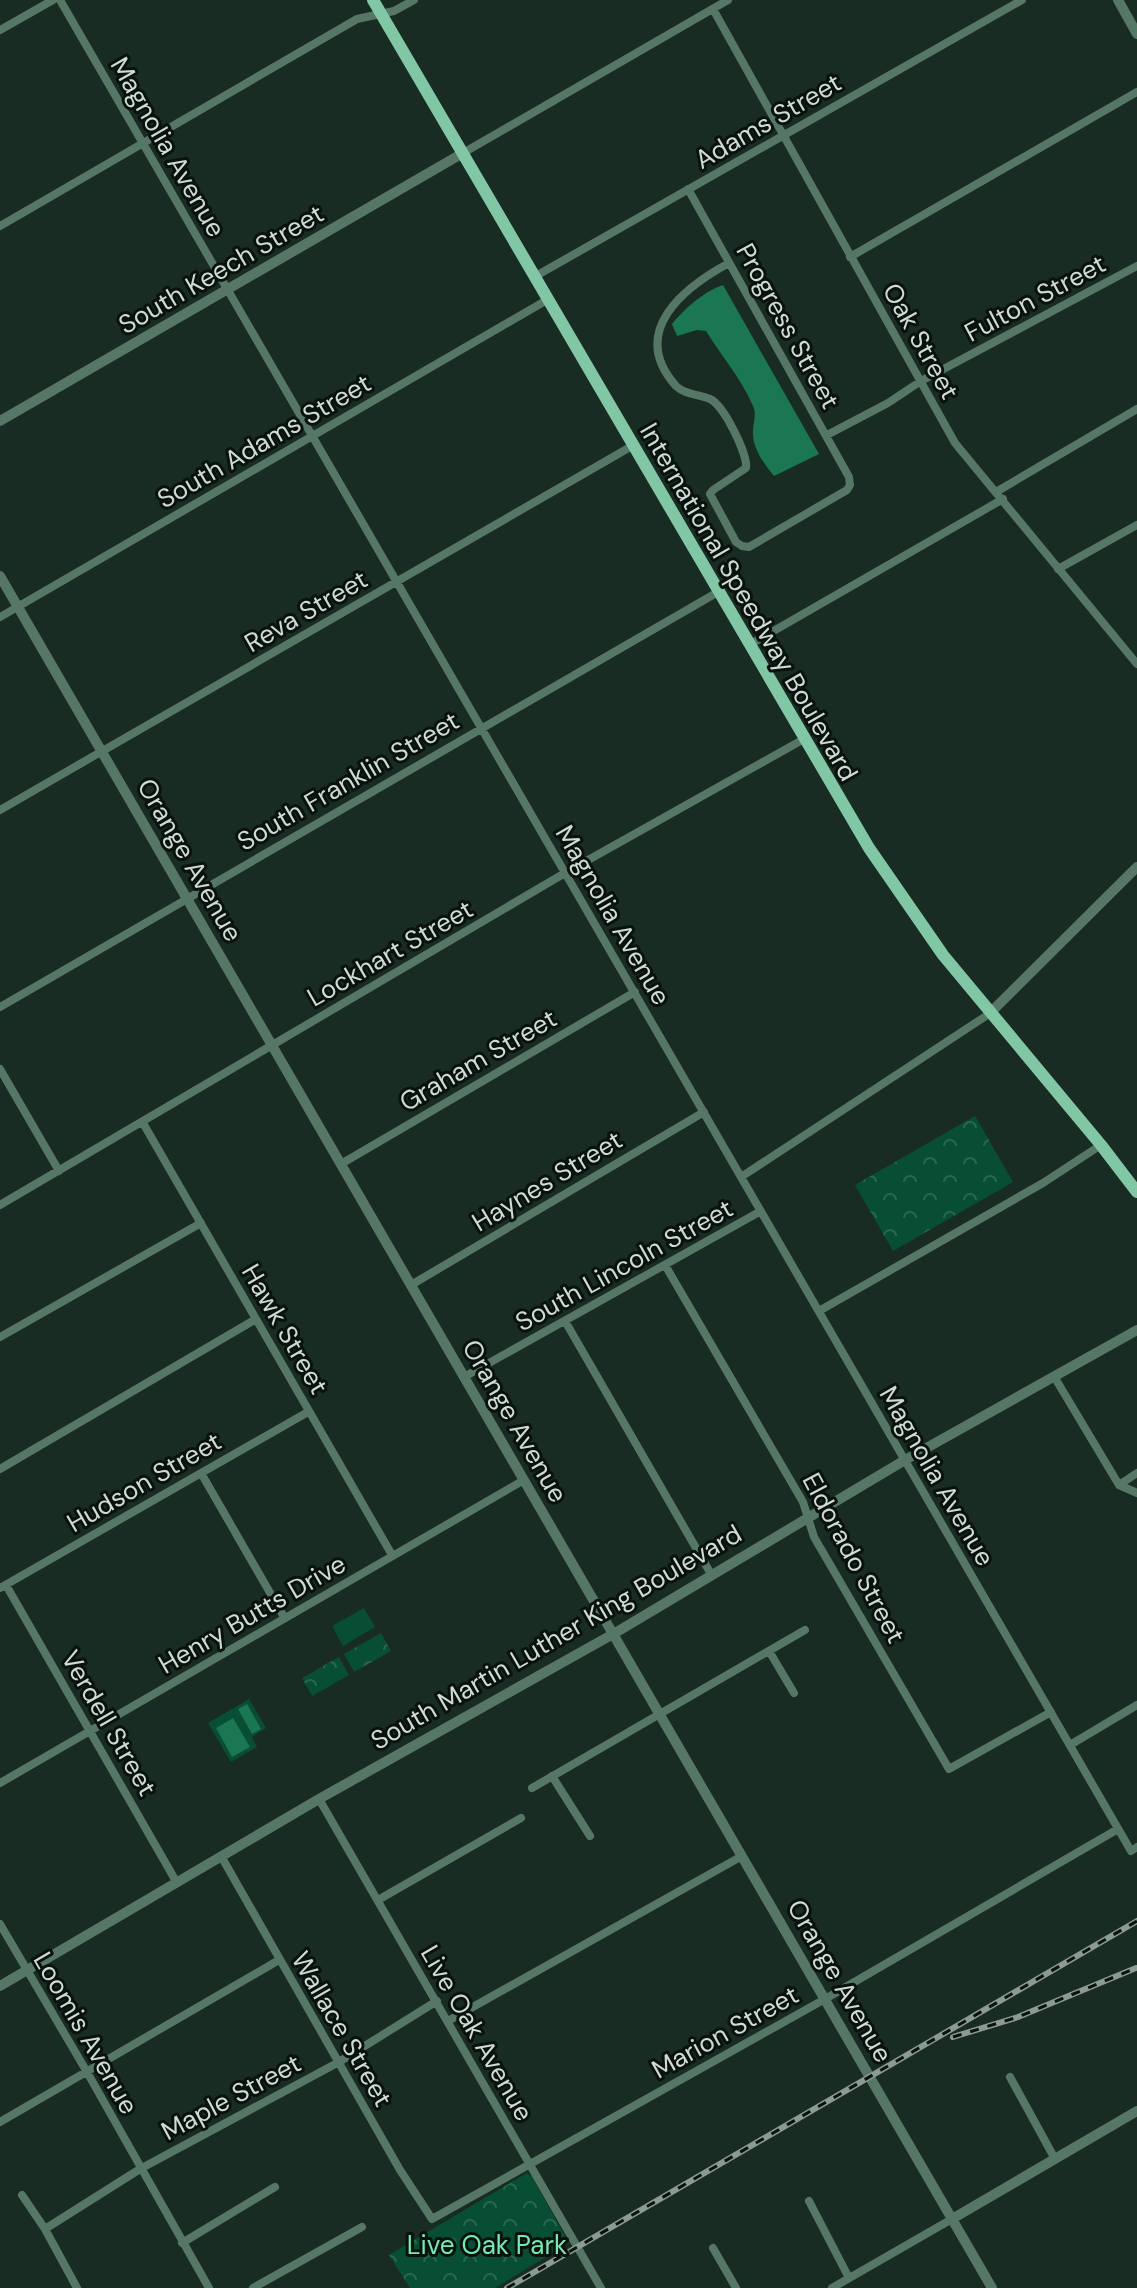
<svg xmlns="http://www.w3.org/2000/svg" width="1137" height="2288" viewBox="0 0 1137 2288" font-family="'DM Sans',sans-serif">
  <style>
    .green { fill: #074e34 }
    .park { fill: url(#park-crowns) }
    .water { fill: #1b7652 }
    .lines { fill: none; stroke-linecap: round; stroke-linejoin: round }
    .minor { stroke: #577766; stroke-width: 8 }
    .tertiary { stroke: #577766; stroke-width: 10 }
    .primary { stroke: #82c7a5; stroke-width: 12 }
    .rail-casing { stroke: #8b9a92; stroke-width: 6 }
    .rail { stroke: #0a120e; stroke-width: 3; stroke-dasharray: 9; stroke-linecap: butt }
    .labels { text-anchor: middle; stroke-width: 6; stroke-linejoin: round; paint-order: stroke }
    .street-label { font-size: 26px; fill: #cfdbd4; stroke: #0a120e }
    .park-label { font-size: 26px; fill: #76eab5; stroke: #0a120e }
  </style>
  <defs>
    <pattern id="park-crowns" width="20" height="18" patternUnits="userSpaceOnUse" patternTransform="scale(2)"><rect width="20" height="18" fill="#074e34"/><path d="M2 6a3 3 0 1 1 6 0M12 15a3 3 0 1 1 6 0" fill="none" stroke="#2a6750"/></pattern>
  </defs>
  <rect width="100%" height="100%" fill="#192c23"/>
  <path class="green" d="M 364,1608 L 375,1627 L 343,1646 L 332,1626 Z
    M 249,1699 L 266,1728 L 252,1737 L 257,1747 L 231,1762 L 208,1723 Z"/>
  <path class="park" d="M 975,1116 L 1013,1182 L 893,1251 L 855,1185 Z
    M 381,1633 L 391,1651 L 354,1672 L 344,1654 Z
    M 339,1657 L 349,1675 L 312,1696 L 302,1678 Z
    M 527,2173 L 532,2177 L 569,2243 L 495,2288 L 410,2288 L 389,2255 Z"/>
  <path class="water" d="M 723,285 L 819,454 L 774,476 C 764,464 752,448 753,431 C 753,422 757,415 753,406 C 741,378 722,357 706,331 L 697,330 L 677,336 L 672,324 C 685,308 703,292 723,285 Z
    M 247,1704 L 261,1729 L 252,1734 L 238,1709 Z
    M 233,1718 L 250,1747 L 232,1757 L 216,1728 Z"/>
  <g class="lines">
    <path class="minor" d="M 60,0 L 1131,1851 L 1137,1847
      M 713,9 L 955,443 L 1137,664
      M 0,30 L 53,0
      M 463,153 L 728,0
      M 688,189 L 849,477 L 850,485 L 847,490 L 749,547 L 742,546 L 736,542 L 710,494 L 713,490 L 746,468 C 748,455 724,405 710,399 C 699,394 685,395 676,386 C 628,332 683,288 729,263
      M 0,226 L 357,19 L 394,11 L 414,0
      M 850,257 L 1137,92
      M 534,277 L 1022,0
      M 827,435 L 888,403 L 921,381 L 1137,266
      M 996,492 L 1137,409
      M 1058,569 L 1137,525
      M 0,617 L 547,300
      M 749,645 L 1003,499
      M 0,810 L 632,446
      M 0,1007 L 718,592
      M 0,1069 L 59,1171
      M 143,1123 L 392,1555
      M 341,1164 L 635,992
      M 741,1177 L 989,1014
      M 0,1205 L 565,873 L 804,739
      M 665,1265 L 803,1502 L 814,1537 L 949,1769 L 1051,1712
      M 411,1285 L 704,1112
      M 819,1311 L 1043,1183 L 1101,1145
      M 565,1321 L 711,1574
      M 0,1337 L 201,1223
      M 464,1377 L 761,1211
      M 1055,1378 L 1119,1485 L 1137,1493
      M 0,1469 L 256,1319
      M 201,1473 L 284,1617
      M 1119,1485 L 1137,1473
      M 6,1585 L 177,1883
      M 0,1588 L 308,1412
      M 769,1651 L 794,1693
      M 1070,1745 L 1137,1705
      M 552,1776 L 590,1836
      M 0,1783 L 524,1480
      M 532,1788 L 805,1630
      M 319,1799 L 601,2288
      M 221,1856 L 400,2170 L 432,2219 L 825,1999 L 1118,1829
      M 378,1900 L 521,1818
      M 0,1924 L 87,2072 L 209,2288
      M 448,2021 L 742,1856
      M 1010,2077 L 1055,2159
      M 0,2122 L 279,1960
      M 22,2195 L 45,2229 L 77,2288
      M 809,2201 L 849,2278
      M 45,2229 L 140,2169 L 339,2062 L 437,2001
      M 182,2243 L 275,2187
      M 713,2248 L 736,2288
      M 253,2288 L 362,2227
      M 832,2288 L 952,2219"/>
    <path class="tertiary" d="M 1118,0 L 1137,34
      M 0,421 L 463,153
      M 0,576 L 992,2288
      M 989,1014 L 1137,867
      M 0,1986 L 319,1799 L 615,1633 L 905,1460 L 1137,1330
      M 952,2219 L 1137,2111"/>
    <path class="primary" d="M 373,0 L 869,848 L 943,955 L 1101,1145 L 1137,1192"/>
    <defs>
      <path id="rail" d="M 953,2037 L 1018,2017 L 1136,1968
        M 507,2288 L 1137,1921"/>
    </defs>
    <use href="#rail" class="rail-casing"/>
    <use href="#rail" class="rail"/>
  </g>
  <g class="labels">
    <g class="street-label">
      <text transform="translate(768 121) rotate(-30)" y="9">Adams Street</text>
      <text transform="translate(168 147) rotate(60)" y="9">Magnolia Avenue</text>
      <text transform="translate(221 269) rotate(-30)" y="9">South Keech Street</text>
      <text transform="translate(1035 298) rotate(-28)" y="9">Fulton Street</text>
      <text transform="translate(788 326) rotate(61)" y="9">Progress Street</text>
      <text transform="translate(921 341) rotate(61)" y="9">Oak Street</text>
      <text transform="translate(264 441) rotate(-30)" y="9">South Adams Street</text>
      <text transform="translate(749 602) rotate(60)" y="9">International Speedway Boulevard</text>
      <text transform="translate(306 611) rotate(-30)" y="9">Reva Street</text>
      <text transform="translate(348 781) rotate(-30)" y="9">South Franklin Street</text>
      <text transform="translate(190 860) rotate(60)" y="9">Orange Avenue</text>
      <text transform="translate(613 915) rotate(60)" y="9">Magnolia Avenue</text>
      <text transform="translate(390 953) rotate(-30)" y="9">Lockhart Street</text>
      <text transform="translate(478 1060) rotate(-30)" y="9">Graham Street</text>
      <text transform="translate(547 1181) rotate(-31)" y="9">Haynes Street</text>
      <text transform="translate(624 1265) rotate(-29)" y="9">South Lincoln Street</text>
      <text transform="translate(285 1329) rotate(60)" y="9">Hawk Street</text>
      <text transform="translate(515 1421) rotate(60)" y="9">Orange Avenue</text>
      <text transform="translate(937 1476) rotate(60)" y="9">Magnolia Avenue</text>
      <text transform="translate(144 1482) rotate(-30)" y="9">Hudson Street</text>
      <text transform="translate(854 1558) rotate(62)" y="9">Eldorado Street</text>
      <text transform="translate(252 1614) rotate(-30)" y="9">Henry Butts Drive</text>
      <text transform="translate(556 1637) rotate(-30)" y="9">South Martin Luther King Boulevard</text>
      <text transform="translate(109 1723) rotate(60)" y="9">Verdell Street</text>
      <text transform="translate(840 1981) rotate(60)" y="9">Orange Avenue</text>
      <text transform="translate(342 2029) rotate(60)" y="9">Wallace Street</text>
      <text transform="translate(725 2032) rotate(-29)" y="9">Marion Street</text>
      <text transform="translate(86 2033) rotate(60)" y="9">Loomis Avenue</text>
      <text transform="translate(477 2033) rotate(60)" y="9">Live Oak Avenue</text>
      <text transform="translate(231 2097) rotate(-28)" y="9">Maple Street</text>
    </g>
    <g class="park-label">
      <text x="487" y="2254">Live Oak Park</text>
    </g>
  </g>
</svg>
